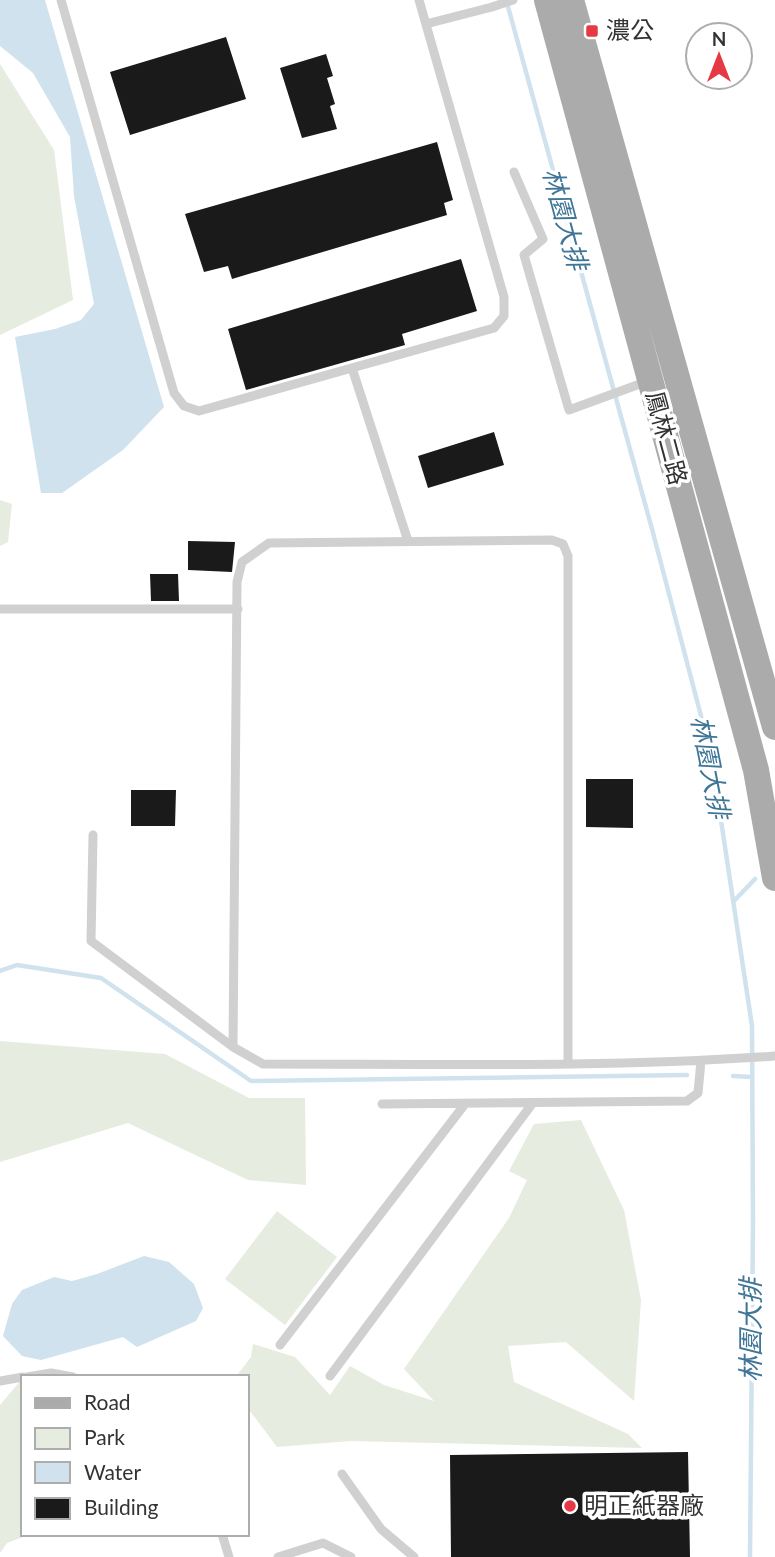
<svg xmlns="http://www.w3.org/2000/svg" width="775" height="1557" viewBox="0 0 775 1557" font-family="Lato,'Noto Sans TC',sans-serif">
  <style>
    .green { fill: #e6ecdf }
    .water { fill: #cfe2ee }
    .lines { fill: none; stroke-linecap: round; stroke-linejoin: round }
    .stream { stroke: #cfe2ee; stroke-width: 4.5 }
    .building { fill: #1a1a1a }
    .lane { stroke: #d0d0d0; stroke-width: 9 }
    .primary { stroke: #ababab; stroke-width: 26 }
    .poi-dot { fill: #e63946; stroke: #fff; stroke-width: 2.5 }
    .labels { text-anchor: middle; stroke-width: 7; stroke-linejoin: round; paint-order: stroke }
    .poi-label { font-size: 24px; fill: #333; stroke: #fff; text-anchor: start }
    .street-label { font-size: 24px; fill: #333; stroke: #fff }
    .water-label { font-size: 26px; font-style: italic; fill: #3f7597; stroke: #fff }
  </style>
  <rect width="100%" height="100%" fill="#fff"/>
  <path class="green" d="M 0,64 L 54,150 L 73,300 L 0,335 Z
    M 0,500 L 12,504 L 8,542 L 0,546 Z
    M 0,1041 L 165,1054 L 249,1098 L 305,1098 L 306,1185 L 248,1180 L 128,1123 L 0,1162 Z
    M 581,1120 L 624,1210 L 641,1300 L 634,1401 L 566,1342 L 508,1346 L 514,1382 L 628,1434 L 642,1448 L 350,1441 L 277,1447 L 247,1407 L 247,1377 L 238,1377 L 238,1374 L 251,1357 L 253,1344 L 295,1357 L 330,1395 L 350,1366 L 384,1385 L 434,1401 L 404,1369 L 509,1218 L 527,1180 L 509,1171 L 534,1124 Z
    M 277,1211 L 337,1257 L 285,1325 L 225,1279 Z
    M 22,1379 L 23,1534 L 31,1534 L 7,1543 L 0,1553 L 0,1405 Z"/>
  <path class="water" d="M 0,0 L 45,0 L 164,407 L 123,450 L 62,493 L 41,493 L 15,337 L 55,329 L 81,320 L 94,304 L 74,196 L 70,137 L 33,73 L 0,46 Z
    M 144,1256 L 169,1262 L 194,1284 L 203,1308 L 196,1321 L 137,1347 L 123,1337 L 41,1360 L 22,1356 L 3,1336 L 12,1304 L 22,1290 L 54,1277 L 72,1281 L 97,1274 Z"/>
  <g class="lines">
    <path class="stream" d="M 507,3 L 652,529 L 711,754 L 752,1026 L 753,1222 L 750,1557
      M 734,901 L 755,879
      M 0,971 L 17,965 L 101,978 L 251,1081 L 687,1075
      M 733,1076 L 752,1077"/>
  </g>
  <path class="building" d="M 226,37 L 246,99 L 130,135 L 110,72 Z
    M 326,54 L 333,76 L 327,78 L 335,104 L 330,106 L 337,129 L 302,138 L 280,68 Z
    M 437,142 L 453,200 L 444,203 L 447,215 L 232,279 L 228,266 L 204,272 L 185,214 Z
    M 461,259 L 477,311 L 402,334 L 405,345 L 246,390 L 228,329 Z
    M 494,432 L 504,465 L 428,488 L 418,456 Z
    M 188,541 L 235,542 L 232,572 L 188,570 Z
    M 150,574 L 178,574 L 179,601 L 151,601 Z
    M 586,779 L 633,779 L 633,828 L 586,827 Z
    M 131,790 L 176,790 L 175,826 L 131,826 Z
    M 688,1452 L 690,1557 L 451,1557 L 450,1455 Z"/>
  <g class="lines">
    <path class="lane" d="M 61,0 L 174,393 L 184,406 L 199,411 L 494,328 L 504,316 L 504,297 L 419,0
      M 426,24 L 492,7 L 513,0
      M 514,172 L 543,239 L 524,255 L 569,410 L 648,381
      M 352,368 L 408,541
      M 0,609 L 238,609
      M 93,835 L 91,941 L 233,1047 L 263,1064 C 434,1064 605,1068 775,1056
      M 233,1047 L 237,582 L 242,562 L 269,543 L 552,540 L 563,544 L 568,556 L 568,1064
      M 382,1104 L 687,1101 L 698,1093 L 701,1061
      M 280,1345 L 465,1104
      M 330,1376 L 532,1104
      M 27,1377 L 51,1373 L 73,1377
      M 0,1381 L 23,1377
      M 342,1474 L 381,1529 L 414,1557
      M 222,1534 L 229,1557
      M 278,1557 L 323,1543 L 351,1557"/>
    <path class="primary" d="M 547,0 L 756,770 L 775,878
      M 571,0 L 775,727"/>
  </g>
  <g class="poi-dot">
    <rect x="585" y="24" width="14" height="14" rx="3.5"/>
    <circle cx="570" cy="1506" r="7"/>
  </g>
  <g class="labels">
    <g class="poi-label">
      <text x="606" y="39">濃公</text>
      <text x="584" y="1514">明正紙器廠</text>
    </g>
    <g class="street-label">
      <text transform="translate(666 438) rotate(75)" y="8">鳳林二路</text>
    </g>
    <g class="water-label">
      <text transform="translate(565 219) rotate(75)" y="9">林園大排</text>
      <text transform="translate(710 767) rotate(79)" y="9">林園大排</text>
      <text transform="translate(751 1330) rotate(-90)" y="9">林園大排</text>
    </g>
  </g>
  <rect x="21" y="1375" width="228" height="161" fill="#ffffff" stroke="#adadad" stroke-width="2"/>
  <rect x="35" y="1398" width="35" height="10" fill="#ababab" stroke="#adadad" stroke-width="2"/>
  <text x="84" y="1410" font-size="21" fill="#333333">Road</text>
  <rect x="35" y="1428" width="35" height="21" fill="#e6ecdf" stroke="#adadad" stroke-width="2"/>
  <text x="84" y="1445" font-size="21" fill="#333333">Park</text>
  <rect x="35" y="1462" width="35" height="21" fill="#cfe2ee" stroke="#adadad" stroke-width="2"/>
  <text x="84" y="1480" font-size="21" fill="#333333">Water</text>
  <rect x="35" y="1498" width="35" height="21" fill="#1a1a1a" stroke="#adadad" stroke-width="2"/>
  <text x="84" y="1515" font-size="21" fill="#333333">Building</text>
  <g transform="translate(719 56)"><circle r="33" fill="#ffffff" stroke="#adadad" stroke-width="2"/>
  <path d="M0-5L12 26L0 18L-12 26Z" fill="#e63946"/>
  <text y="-10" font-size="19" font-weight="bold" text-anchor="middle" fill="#333333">N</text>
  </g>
</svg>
